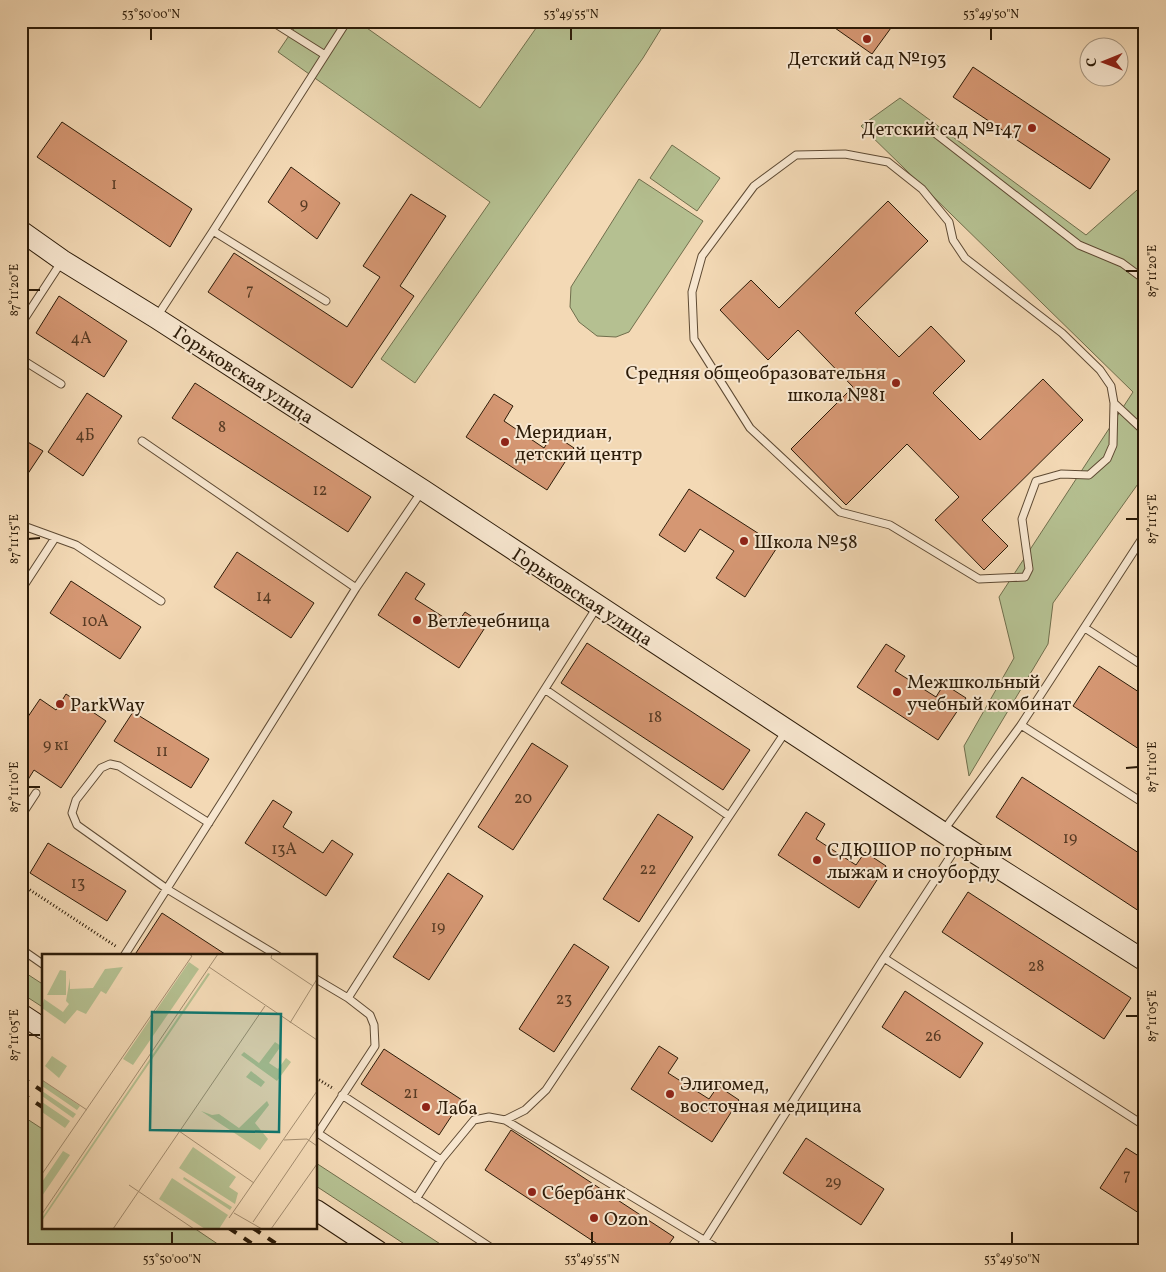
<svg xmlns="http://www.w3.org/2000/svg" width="1166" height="1272" viewBox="0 0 1166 1272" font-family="Vollkorn,serif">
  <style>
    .green { fill: #b5c091; stroke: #706e4c }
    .building { fill: #d59773; stroke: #2c1b08 }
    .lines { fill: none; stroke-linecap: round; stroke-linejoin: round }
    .lane-casing { stroke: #5e4a33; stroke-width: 9 }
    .secondary-casing { stroke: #2c1b08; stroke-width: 22 }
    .path { stroke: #2c1b08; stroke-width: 3; stroke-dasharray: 1 2.5; stroke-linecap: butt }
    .lane { stroke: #f7e6cf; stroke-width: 7 }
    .secondary { stroke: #f7e6cf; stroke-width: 20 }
    .rail { stroke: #2c1b08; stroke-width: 4; stroke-dasharray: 9 9; stroke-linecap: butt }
    .ticks { fill: none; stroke: #2c1b08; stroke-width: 2 }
    .poi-dot { fill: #8f2418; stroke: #f7e6cf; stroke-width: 2 }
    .labels { text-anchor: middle; stroke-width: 4; stroke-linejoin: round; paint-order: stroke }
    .number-label { font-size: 16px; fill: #563a23 }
    .poi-label { font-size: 19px; fill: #2c1b08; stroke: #f7e6cf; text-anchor: start }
    .street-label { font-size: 19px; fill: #2c1b08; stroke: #f7e6cf }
    .inset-road { fill: none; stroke: #a38d70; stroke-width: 1 }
    .view { fill: #0f766e; fill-opacity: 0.15; stroke: #0f766e; stroke-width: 2.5 }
    .inset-edge { fill: none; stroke: #2c1b08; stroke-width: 2.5 }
    .neatline { fill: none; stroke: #2c1b08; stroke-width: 2 }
    .ticks-label { font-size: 12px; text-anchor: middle; fill: #2c1b08 }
  </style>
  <rect width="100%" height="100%" fill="#f3d9b5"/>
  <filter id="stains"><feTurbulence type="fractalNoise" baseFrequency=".004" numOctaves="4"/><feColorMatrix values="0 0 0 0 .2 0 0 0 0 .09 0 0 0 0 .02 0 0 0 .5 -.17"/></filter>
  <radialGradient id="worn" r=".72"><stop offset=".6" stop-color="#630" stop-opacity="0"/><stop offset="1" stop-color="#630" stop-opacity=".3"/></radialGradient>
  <path class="green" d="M 299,21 L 357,21 L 480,108 L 541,21 L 659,21 L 664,24 L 643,58 L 415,383 L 381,359 L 490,202 L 278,52 Z
    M 900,98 L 1086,235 L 1145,183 L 1145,474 L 1053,603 L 1048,644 L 969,776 L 964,746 L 1014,658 L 999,597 L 1133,392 L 861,126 Z
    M 672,145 L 720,178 L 697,211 L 650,178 Z
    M 639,179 L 703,221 L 629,332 L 616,337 L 597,336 L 579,322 L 570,307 L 571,287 Z
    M 21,970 L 44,985 L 44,1008 L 21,993 Z
    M 21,1115 L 44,1130 L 44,1228 L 194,1228 L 228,1251 L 21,1250 Z
    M 316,1163 L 451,1251 L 415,1251 L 316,1186 Z"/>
  <path class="building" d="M 825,21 L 896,21 L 872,54 Z
    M 973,67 L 1110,159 L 1090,189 L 953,97 Z
    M 62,122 L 192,209 L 170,247 L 37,157 Z
    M 291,167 L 340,203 L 317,239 L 268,202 Z
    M 411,194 L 446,216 L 400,286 L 414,296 L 352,388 L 208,292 L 234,253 L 347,327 L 380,277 L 363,266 Z
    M 888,201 L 928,241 L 855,313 L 899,357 L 931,326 L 965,361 L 933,393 L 980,440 L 1043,379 L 1083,420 L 982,520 L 1008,546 L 984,570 L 935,520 L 959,497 L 907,444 L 846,505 L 791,449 L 853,387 L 798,330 L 768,360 L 720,310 L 751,280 L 779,308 Z
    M 59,296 L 127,341 L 104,377 L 36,333 Z
    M 195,383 L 371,497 L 348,532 L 172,418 Z
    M 87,393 L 122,416 L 83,476 L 48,452 Z
    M 494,394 L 513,406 L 504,421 L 544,448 L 553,434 L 574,448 L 547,490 L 466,437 Z
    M 21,438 L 43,451 L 21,484 Z
    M 689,489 L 778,546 L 745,597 L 716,578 L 734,551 L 700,529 L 685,552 L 659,535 Z
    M 237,552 L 314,603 L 291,638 L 214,587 Z
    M 406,572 L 425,584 L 415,599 L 456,625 L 465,612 L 486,626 L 459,668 L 378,615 Z
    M 71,581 L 141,627 L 120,659 L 50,613 Z
    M 587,643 L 750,750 L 723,790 L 561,683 Z
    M 886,644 L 905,656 L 895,671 L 936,697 L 944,684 L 966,698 L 938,740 L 857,687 Z
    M 1099,666 L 1145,696 L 1145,753 L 1073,706 Z
    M 66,694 L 106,721 L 61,788 L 34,770 L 21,791 L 21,727 L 40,699 L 56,710 Z
    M 133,712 L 209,759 L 191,788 L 114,741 Z
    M 532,743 L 568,766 L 513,850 L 478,827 Z
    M 1022,777 L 1145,857 L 1145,915 L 996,817 Z
    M 273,800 L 292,812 L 283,827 L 323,853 L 332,840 L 353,854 L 326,896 L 245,843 Z
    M 806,812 L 825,824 L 816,839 L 856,865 L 865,852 L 886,866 L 859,908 L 778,855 Z
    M 658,814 L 693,837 L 639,922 L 603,899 Z
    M 48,843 L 126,891 L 107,921 L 30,873 Z
    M 448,873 L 483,896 L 429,980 L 393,957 Z
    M 968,892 L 1131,998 L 1104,1039 L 942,932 Z
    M 162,913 L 228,956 L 134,956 Z
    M 574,944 L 609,967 L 554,1052 L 519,1029 Z
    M 905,991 L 983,1043 L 960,1078 L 882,1027 Z
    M 659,1046 L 678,1058 L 668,1073 L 709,1099 L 718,1086 L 739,1100 L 712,1142 L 631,1089 Z
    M 384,1049 L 462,1100 L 439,1135 L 361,1084 Z
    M 511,1130 L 674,1237 L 664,1251 L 608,1251 L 485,1170 Z
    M 806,1138 L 884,1189 L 861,1225 L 783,1173 Z
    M 1126,1148 L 1145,1160 L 1145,1217 L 1100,1188 Z"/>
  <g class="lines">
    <defs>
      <path id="lane" d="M 271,21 L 325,55
        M 931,130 L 1079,245 L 1122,263 L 1145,280
        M 213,231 L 347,21
        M 156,318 L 213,231 L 326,301
        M 21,324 L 62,261
        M 21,359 L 61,384
        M 1114,403 L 1113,445 L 1107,459 L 1089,475 L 1061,474 L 1036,481 L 1022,519 L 1029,569 L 1025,577 L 979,579 L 890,525 L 840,512 L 750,428 L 694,339 L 692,292 L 702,256 L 754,186 L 796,155 L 845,154 L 888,162 L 922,189 L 949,222 L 953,240 L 965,258 L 1062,333 L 1100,370 L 1111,386 L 1114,403 L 1145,432
        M 142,441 L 356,588
        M 21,525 L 76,545 L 161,601
        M 21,590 L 55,538
        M 1085,628 L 1145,667
        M 546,690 L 729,816
        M 1021,725 L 1145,804
        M 21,816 L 36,793
        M 209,823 L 119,766 L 110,764 L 101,768 L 76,800 L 72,813 L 77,825 L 167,889 L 278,956
        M 944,830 L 1021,725 L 1145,534
        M 958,845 L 884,958 L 1145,1126
        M 21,949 L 44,965
        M 124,956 L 229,791 L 356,588 L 422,491
        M 316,979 L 348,998
        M 342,1095 L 441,1160
        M 505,1120 L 722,1251
        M 316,1132 L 496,1251
        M 318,1133 L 375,1046 L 374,1025 L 370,1015 L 348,998 L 597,607
        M 416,1199 L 441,1160 L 474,1120 L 489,1117 L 505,1120 L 525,1110 L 546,1090 L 786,731
        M 698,1251 L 884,958"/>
      <path id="secondary" d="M 21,231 L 62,260 L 156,318 L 423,490 L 959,843 L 1145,961
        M 21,1014 L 44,1029
        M 316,1210 L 378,1251"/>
    </defs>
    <use href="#lane" class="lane-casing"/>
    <use href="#secondary" class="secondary-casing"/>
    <path class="path" d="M 21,884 L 117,947
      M 316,1078 L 334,1089"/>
    <use href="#lane" class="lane"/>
    <use href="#secondary" class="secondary"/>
    <path class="rail" d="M 21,1077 L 44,1092
      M 21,1093 L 44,1108
      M 229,1228 L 263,1251
      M 253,1228 L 287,1251"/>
  </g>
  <path class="ticks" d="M 151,28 L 151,40M 571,28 L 571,40M 991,28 L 991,40M 1126,271 L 1138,271M 28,290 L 40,290M 1126,519 L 1138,519M 28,539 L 40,538M 1126,768 L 1138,767M 28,787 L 40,787M 1126,1016 L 1138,1016M 28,1035 L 40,1035M 172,1232 L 172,1244M 592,1232 L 592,1244M 1012,1232 L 1012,1244"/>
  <g class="poi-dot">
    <circle cx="867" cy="39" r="5"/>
    <circle cx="1032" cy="128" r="5"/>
    <circle cx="896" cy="383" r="5"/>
    <circle cx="505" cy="442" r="5"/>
    <circle cx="744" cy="541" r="5"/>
    <circle cx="417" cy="620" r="5"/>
    <circle cx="897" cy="692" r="5"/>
    <circle cx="60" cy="704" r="5"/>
    <circle cx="817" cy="860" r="5"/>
    <circle cx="670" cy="1094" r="5"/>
    <circle cx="426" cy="1107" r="5"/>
    <circle cx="532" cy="1192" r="5"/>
    <circle cx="594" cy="1218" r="5"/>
  </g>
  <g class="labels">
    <g class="number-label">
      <text x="114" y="189">1</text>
      <text x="304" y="209">9</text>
      <text x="250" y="295">7</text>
      <text x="81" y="343">4А</text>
      <text x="222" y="432">8</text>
      <text x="85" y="440">4Б</text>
      <text x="320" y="495">12</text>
      <text x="264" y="601">14</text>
      <text x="95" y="626">10А</text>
      <text x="655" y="722">18</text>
      <text x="56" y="750">9 к1</text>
      <text x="162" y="756">11</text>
      <text x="523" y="803">20</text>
      <text x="1070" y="843">19</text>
      <text x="284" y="854">13А</text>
      <text x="648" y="874">22</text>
      <text x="78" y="888">13</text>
      <text x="438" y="932">19</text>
      <text x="1036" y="971">28</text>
      <text x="564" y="1004">23</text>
      <text x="933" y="1041">26</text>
      <text x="411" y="1098">21</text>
      <text x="1127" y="1180">7</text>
      <text x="833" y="1187">29</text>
    </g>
    <g class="poi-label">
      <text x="867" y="65" text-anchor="middle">Детский сад №193</text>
      <text x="1022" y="135" text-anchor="end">Детский сад №147</text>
      <text x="886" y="379" text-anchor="end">Средняя общеобразовательня<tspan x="886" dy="22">школа №81</tspan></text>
      <text x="515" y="438">Меридиан,<tspan x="515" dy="22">детский центр</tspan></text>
      <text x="754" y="548">Школа №58</text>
      <text x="427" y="627">Ветлечебница</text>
      <text x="907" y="688">Межшкольный<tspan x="907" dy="22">учебный комбинат</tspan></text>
      <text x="70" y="711">ParkWay</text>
      <text x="827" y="856">СДЮШОР по горным<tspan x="827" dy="22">лыжам и сноуборду</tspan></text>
      <text x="680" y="1090">Элигомед,<tspan x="680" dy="22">восточная медицина</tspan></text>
      <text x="436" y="1114">Лаба</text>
      <text x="542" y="1199">Сбербанк</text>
      <text x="604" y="1225">Ozon</text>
    </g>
    <g class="street-label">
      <text transform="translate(244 374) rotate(33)" y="7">Горьковская улица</text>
      <text transform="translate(583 596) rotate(33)" y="7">Горьковская улица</text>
    </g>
  </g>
  <g transform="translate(42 954)">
    <rect width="275" height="275" fill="#f3d9b5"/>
    <path d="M 147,8 L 157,15 L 91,111 L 81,105 ZM 81,13 L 64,40 L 59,37 L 44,60 L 35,56 L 23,70 L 0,54 L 2,45 L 21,58 L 27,50 L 24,47 L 28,24 L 28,35 L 51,34 L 63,15 ZM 18,16 L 24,17 L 24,41 L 5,41 ZM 166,19 L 168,20 L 0,267 L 0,264 ZM 233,88 L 239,92 L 227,109 L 236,115 L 244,104 L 249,108 L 235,127 L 199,101 L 202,98 L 217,109 ZM 10,102 L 25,112 L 17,124 L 3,112 ZM 209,117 L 223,128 L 219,133 L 204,123 ZM 0,126 L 38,152 L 35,156 L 0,132 ZM 0,137 L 34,160 L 31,164 L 0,142 ZM 225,147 L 227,151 L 213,169 L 226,185 L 218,196 L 159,157 L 170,161 L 177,160 L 197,174 ZM 0,148 L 28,167 L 23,174 L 0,158 ZM 151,193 L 194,223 L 187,233 L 196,239 L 193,250 L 137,214 ZM 21,197 L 28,201 L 0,242 L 0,228 ZM 142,223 L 190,253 L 188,256 L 141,225 ZM 130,224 L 186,261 L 177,275 L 163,275 L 117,245 Z" fill="#b5c091"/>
    <path class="inset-road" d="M 230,0 L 229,4 L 271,32M 167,13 L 275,86M 248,69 L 275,25M 0,126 L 45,156M 137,177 L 212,229M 242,186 L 265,185 L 275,192M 0,220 L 150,2 L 147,0M 87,231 L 152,275M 192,259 L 220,275M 0,260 L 176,0M 187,264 L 275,137M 211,268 L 275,174M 71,275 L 223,52M 229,275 L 275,210"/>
    <path class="view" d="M 110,58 L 239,60 L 237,178 L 108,176 Z"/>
    <rect width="275" height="275" class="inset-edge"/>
  </g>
  <rect width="1166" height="1272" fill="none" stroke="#f3d9b5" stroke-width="55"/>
  <g transform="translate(1104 62) rotate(269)"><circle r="24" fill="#f7e6cf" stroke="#a6957f"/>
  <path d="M0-4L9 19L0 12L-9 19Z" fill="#8f2418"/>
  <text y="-8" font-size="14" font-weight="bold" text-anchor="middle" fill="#2c1b08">С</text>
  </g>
  <rect x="28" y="28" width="1110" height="1216" class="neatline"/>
  <g class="ticks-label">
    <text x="151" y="18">53°50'00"N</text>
    <text x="571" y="18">53°49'55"N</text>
    <text x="991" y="18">53°49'50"N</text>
    <text transform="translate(1152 271) rotate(-90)" y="4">87°11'20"E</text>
    <text transform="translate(14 290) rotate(-90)" y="4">87°11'20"E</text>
    <text transform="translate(1152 519) rotate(-90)" y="4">87°11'15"E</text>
    <text transform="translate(14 539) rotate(-90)" y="4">87°11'15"E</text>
    <text transform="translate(1152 767) rotate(-90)" y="4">87°11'10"E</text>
    <text transform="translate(14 787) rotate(-90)" y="4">87°11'10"E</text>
    <text transform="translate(1152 1016) rotate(-90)" y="4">87°11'05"E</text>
    <text transform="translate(14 1035) rotate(-90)" y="4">87°11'05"E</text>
    <text x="172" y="1263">53°50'00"N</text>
    <text x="592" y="1263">53°49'55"N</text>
    <text x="1012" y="1263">53°49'50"N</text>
  </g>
  <rect width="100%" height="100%" filter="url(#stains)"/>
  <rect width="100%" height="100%" fill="url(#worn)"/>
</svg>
